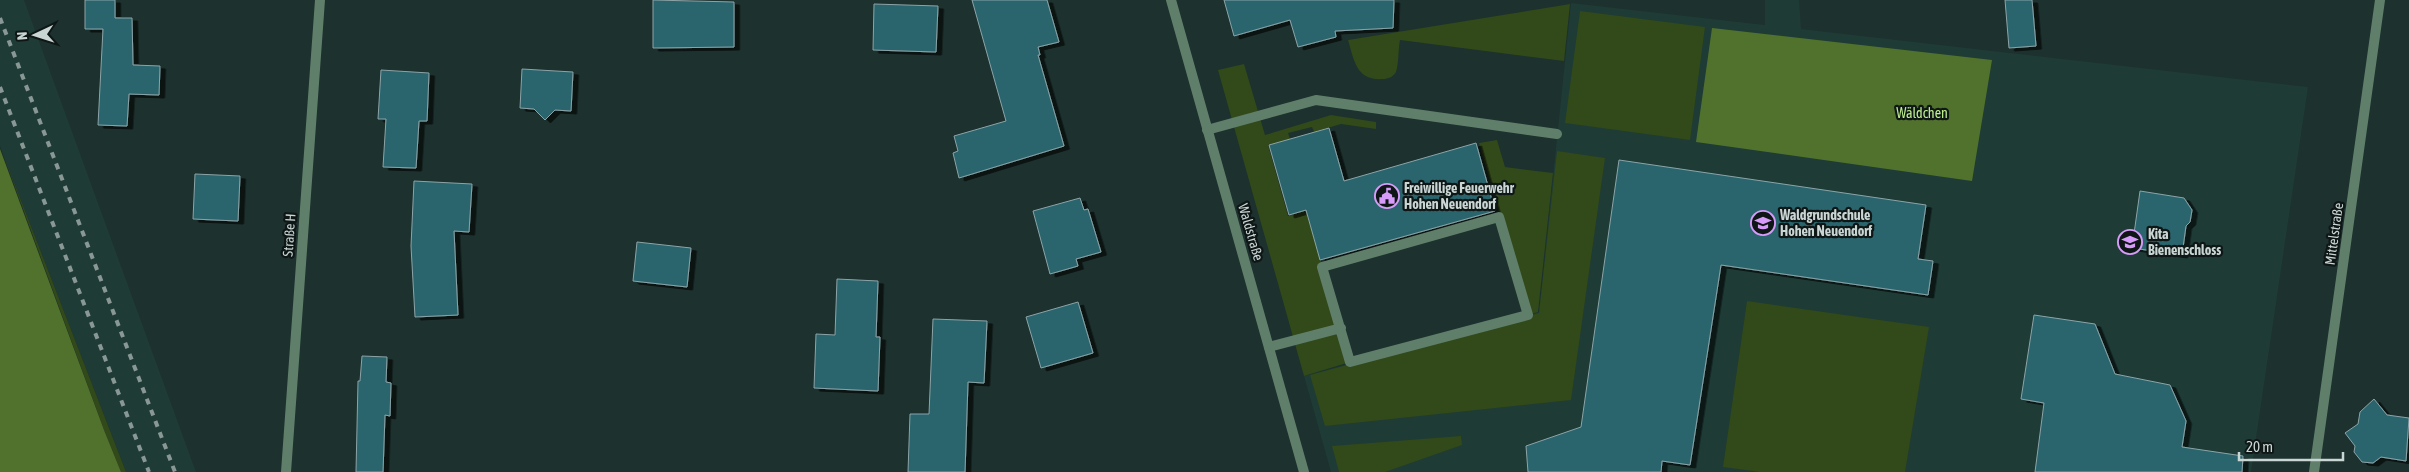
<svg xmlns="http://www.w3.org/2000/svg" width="2409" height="472" viewBox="0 0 2409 472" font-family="'Asap Condensed',sans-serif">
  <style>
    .built { fill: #1e3b36 }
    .green { fill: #324919 }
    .forest { fill: #51722c }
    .building { fill: #29656e; stroke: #8ca4a8; filter: url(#shadow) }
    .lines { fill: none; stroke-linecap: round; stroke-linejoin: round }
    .service { stroke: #5f7f6b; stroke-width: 10 }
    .minor { stroke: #5f7f6b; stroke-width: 10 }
    .rail { stroke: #899895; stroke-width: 4; stroke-dasharray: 6 6; stroke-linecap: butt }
    .labels { text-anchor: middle; stroke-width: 4.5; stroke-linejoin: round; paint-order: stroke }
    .park-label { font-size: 14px; fill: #bff08f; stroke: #0e1716 }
    .poi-label { font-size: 14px; font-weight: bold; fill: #cad6d4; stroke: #0e1716; text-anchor: start }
    .street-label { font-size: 14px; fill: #cad6d4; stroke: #0e1716 }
  </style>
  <defs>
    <filter id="shadow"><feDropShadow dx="5.5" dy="3" stdDeviation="0" flood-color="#0009"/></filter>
  </defs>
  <rect width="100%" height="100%" fill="#1d312e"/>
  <path class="built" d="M 0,0 L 24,0 L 196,472 L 126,472 L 0,146 Z
    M 1765,0 L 1799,0 L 1801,29 L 2308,87 L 2251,472 L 1331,472 L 1304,376 L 1539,312 L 1571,3 L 1765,25 Z"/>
  <path class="green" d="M 1570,4 L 1564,61 L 1400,40 C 1398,50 1399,63 1396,72 C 1393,77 1388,79 1383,79 C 1356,81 1354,60 1348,40 Z
    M 1580,11 L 1705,27 L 1690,140 L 1565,123 Z
    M 1244,64 L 1265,135 L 1331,115 L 1376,122 L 1376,129 L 1341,124 L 1314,132 L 1312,127 L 1288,133 L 1290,139 L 1268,145 L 1288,216 L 1306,211 L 1350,362 L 1304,376 L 1218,70 Z
    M 1497,140 L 1505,167 L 1553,173 L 1538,312 L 1528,315 L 1479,143 Z
    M 0,146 L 126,472 L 121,472 L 104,430 Z
    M 1557,151 L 1605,158 L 1571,400 L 1325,426 L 1310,375 L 1539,313 Z
    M 1747,301 L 1929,327 L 1905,472 L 1760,472 L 1723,467 Z
    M 1461,436 L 1462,445 L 1385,472 L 1339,472 L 1332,446 Z"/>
  <path class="forest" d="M 1712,28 L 1992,60 L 1972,181 L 1696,142 Z
    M 0,149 L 104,430 L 121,472 L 0,472 Z"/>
  <path class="building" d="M 85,0 L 115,0 L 115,18 L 132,18 L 133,65 L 160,66 L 159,95 L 129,94 L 127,126 L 98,125 L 103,29 L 85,29 Z
    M 653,0 L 734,2 L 734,47 L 653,48 Z
    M 972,0 L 1047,0 L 1059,42 L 1038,47 L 1040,55 L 1038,55 L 1064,146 L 959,178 L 953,153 L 958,151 L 954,136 L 1006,121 Z
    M 1224,0 L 1394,0 L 1393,28 L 1335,31 L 1336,37 L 1298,47 L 1290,20 L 1234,36 Z
    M 2005,0 L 2032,0 L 2036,46 L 2009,48 Z
    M 874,4 L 938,6 L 936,52 L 873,50 Z
    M 522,69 L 573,72 L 571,111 L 555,110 L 545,120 L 534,109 L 520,108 Z
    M 381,70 L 429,73 L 427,121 L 419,121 L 416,168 L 383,167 L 386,119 L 378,119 Z
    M 1329,128 L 1344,181 L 1476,143 L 1495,211 L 1320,260 L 1306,210 L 1289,215 L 1269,145 Z
    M 1619,160 L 1926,205 L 1918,259 L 1933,261 L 1928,295 L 1721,265 L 1690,465 L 1662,461 L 1661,472 L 1528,472 L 1526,446 L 1581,427 Z
    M 195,174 L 240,176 L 238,221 L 193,219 Z
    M 414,181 L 472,184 L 469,232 L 454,231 L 458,315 L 415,317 L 411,246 Z
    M 2140,191 L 2184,198 L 2192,210 L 2190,222 L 2186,226 L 2182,255 L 2132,248 Z
    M 1080,198 L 1084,210 L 1088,209 L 1101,252 L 1076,259 L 1078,266 L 1050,274 L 1033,211 Z
    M 637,242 L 691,248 L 687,287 L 633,281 Z
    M 837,279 L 878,281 L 876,337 L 880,337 L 878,391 L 814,388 L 816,334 L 835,335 Z
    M 1078,302 L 1093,353 L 1041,368 L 1026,317 Z
    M 2034,315 L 2095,324 L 2115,374 L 2170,385 L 2186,421 L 2182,447 L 2243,456 L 2242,472 L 2035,472 L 2044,403 L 2021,399 Z
    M 933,319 L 987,321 L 984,383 L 968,382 L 965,472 L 908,472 L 910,414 L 929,414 Z
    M 362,356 L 387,357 L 386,382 L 391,383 L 390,416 L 385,415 L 383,472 L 356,472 L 358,381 L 360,381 Z
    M 2374,399 L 2387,415 L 2409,418 L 2406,461 L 2381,457 L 2373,463 L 2362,462 L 2354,452 L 2355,446 L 2345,433 L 2358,424 L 2360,412 Z"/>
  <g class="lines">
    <path class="service" d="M 1207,130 L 1316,100 L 1557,134
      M 1499,217 L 1528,315 L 1350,362 L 1322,267 Z
      M 1269,347 L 1341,328"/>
    <path class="minor" d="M 1171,0 L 1304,472
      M 286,472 L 320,0
      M 2314,472 L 2380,0"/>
    <path class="rail" d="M 0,18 L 175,472
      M 0,87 L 149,472"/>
  </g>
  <defs>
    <symbol id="civic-ring" viewBox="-11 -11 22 22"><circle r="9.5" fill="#0e1716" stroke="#d79bf9" stroke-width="1.5"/><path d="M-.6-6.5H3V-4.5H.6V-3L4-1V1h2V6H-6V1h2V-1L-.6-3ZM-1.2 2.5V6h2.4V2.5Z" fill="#d79bf9"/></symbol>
    <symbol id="school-ring" viewBox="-11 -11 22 22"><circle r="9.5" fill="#0e1716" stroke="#d79bf9" stroke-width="1.5"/><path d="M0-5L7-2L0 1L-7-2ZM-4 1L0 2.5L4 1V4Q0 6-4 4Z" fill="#d79bf9"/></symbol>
  </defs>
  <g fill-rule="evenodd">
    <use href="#civic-ring" x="1373" y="182" width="28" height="28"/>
    <use href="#school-ring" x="1749" y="209" width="28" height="28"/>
    <use href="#school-ring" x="2116" y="228" width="28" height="28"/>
  </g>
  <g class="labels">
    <g class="park-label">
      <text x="1922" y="118">Wäldchen</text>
    </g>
    <g class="poi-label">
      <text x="1404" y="193">Freiwillige Feuerwehr<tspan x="1404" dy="16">Hohen Neuendorf</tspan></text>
      <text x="1780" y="220">Waldgrundschule<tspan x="1780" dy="16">Hohen Neuendorf</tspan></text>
      <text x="2148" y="239">Kita<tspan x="2148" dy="16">Bienenschloss</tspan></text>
    </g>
    <g class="street-label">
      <text transform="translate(1251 232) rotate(74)" y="5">Waldstraße</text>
      <text transform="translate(2334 234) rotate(-82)" y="5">Mittelstraße</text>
      <text transform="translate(289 235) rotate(-86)" y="5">Straße H</text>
    </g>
  </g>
  <g transform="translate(35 35) rotate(266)" stroke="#0e1716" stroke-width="4" paint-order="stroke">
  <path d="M0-4L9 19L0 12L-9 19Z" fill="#cad6d4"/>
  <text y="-8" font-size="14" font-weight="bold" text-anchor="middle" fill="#cad6d4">N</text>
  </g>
  <path d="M2239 452v8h104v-8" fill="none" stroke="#cad6d4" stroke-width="2.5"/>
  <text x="2246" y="452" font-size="15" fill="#cad6d4" stroke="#0e1716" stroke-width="4" paint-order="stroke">20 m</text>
</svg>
